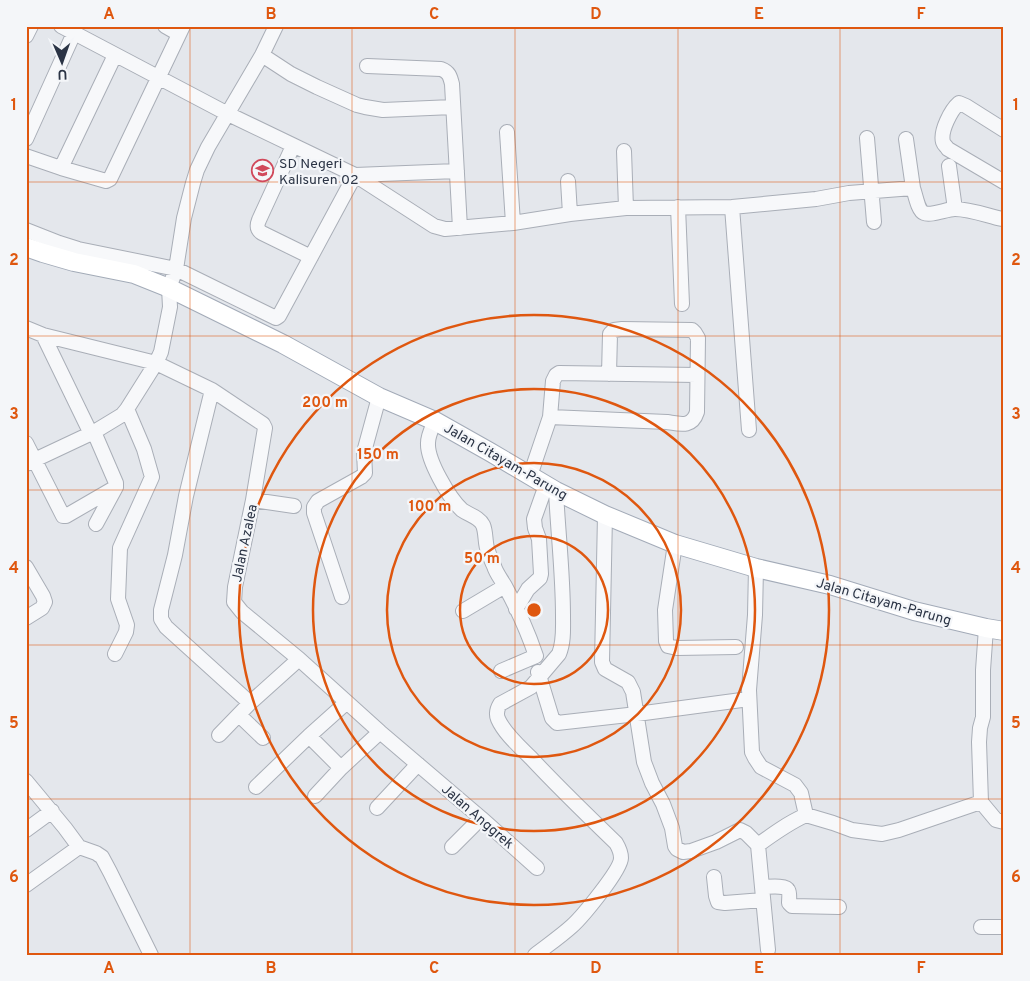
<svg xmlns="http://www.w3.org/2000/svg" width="1030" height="981" viewBox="0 0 1030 981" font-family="Overpass,sans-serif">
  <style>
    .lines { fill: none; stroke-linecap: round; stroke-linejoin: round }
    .minor-casing { stroke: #a9aeb7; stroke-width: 16 }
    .major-casing { stroke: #a3abb8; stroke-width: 20 }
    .minor { stroke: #f7f8fa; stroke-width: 14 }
    .major { stroke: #fff; stroke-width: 18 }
    .grid { fill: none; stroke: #df570f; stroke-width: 1; stroke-opacity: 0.55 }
    .ring { fill: none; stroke: #df570f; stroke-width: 2.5 }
    .labels { text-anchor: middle; stroke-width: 4.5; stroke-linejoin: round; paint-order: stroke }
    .poi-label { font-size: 14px; fill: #2b3445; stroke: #f4f6f9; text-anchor: start }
    .street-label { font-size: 14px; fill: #2b3445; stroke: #f4f6f9 }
    .centre { fill: #df570f; stroke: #f4f6f9; stroke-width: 2.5 }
    .ring-label { font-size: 15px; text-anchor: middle; font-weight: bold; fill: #df570f; stroke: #f4f6f9; stroke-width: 4.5; stroke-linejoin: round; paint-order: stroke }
    .neatline { fill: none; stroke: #df570f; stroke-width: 2 }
    .grid-label { font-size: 16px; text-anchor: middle; font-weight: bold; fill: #df570f }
  </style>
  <rect width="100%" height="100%" fill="#e4e7ec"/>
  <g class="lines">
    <defs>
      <path id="minor" d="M 165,26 L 179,34
        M 26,36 L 31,26
        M 262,55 L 291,74 L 317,87 L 357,105 L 365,107 L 383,110 L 453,107
        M 367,66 L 441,69 C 449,72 450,76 452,84 L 460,228
        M 1004,130 L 966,106 L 959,103 C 951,110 940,131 943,142 C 944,145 946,146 948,149 L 1004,182
        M 507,132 L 513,223
        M 867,138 L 874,222
        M 26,139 L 74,33
        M 906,139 L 913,188
        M 293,146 L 259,220 C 257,225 256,229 262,233 L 311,257
        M 624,151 L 626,208
        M 26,156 L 61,168 L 106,181 L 110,179 L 183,26
        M 949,166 L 955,209
        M 61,168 L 115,55
        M 355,175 L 434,226 L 445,229 L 513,223 L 570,214 L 626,208 L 732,207 L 816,199 L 849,193 L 913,188 C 915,193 918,211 924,213 C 931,216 947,209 955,209 C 970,209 988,216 1002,219
        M 355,175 L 457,171
        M 568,181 L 570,214
        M 678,207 L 682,304
        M 732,207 L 749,430
        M 26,230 L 59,243 L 78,249 L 176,269 L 276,318 L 279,316 L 355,175 L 228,114 L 61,26
        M 26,328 L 43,335 L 156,363 L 212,390 L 263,424 L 265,428 L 253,500 L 235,587 L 234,602 L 242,612 L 299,659 L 380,732 L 481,818 L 537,868
        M 43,335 L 91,434
        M 212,390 L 186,496 L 175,555 L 161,610 L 161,619 L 166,627 L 250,703
        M 550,417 L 553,381 L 556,375 L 559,373 L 697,375
        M 435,421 C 432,428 428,435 428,443 C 427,460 449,498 462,510 C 469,515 479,517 483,525 C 486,532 485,541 487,548 C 489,554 491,560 494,566 C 496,573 501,579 505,586 C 517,608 528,632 536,656 L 501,671
        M 94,432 L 116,483 L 116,487
        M 26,443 L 63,516 L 66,516 L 116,487 L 96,524
        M 26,464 L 94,432 L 122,415 L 127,409 L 156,363 L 161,352 L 170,307 L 169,288 L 176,269 L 184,218 L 193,183 L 197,170 L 208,147 L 262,55 L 276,26
        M 530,476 L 550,417 L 667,422 C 680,424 692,428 697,412 L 698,338 L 695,333 L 692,330 L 622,329 L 614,330 L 610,334 L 609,374
        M 253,500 L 294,506
        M 605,515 L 602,662 L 605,669 L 628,682 L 633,692 L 644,762 L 652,783 L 663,804 L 672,828 L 675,846 L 677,849 L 683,852 L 691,851 L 716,842 L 740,830 L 746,833 L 758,845
        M 675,544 L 665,610 L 666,641 L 668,646 L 677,648 L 736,647
        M 26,567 L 43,596 L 45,602 L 42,608 L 26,618
        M 756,568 L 755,615 L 749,690 L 752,752 L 755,758 L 761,767 L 795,785 L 801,793 L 806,815 L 833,823 L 852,830 L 882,834 L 899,830 L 981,802
        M 342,597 L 314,513 L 314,507 L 318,501 L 361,477 L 365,473 L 364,452 L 379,397
        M 516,609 L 528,589 L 540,578 L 541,574 L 539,539 L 535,528 L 534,519 L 546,485
        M 463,611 L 505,586
        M 986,628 L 983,670 L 983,717 L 980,728 L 979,742 L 981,802 L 996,820 L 1004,822
        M 115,654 L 126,632 L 127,625 L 118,599 L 120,548 L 152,477 L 144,449 L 127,409
        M 538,672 L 552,718 L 557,723 L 637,714 L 749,699
        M 239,715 L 263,738
        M 219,735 L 250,703 L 299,659
        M 309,736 L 341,768
        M 26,781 L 65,828 L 79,847 L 96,853 L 102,857 L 110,872 L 151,955
        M 256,787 L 309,736 L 347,702
        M 315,796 L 341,768 L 380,732
        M 377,808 L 418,764
        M 26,830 L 52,811
        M 452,847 L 481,818
        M 714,877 L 716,896 L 718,902 L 725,903 L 763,900
        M 26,885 L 79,847
        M 763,887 C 768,887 786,885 788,890 C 790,893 789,900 789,903 L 792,906 L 839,907
        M 981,927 L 1004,927
        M 768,950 L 758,845 C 773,834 788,823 806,815
        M 535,955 C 548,945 561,936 572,926 C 582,917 621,870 621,858 C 621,852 619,848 616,843 C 587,815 558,787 531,758 C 520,747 504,733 498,719 C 496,714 497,709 500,704 L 531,687 L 559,654 C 564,642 563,628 563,616 C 563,574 558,533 556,491"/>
      <path id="major" d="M 26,247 L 43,253 L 74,262 L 134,274 L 169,288 L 283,344 L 379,397 L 435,421 L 490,452 L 556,491 L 605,515 L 675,544 L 756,568 L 830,585 L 914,611 L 986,628 L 1004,631"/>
    </defs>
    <use href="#minor" class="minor-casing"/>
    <use href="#major" class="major-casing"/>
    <use href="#minor" class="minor"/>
    <use href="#major" class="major"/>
  </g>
  <path class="grid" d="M 190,26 L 190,955M 352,26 L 352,955M 515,26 L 515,955M 678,26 L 678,955M 840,26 L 840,955M 26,182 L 1004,182M 26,336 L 1004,336M 26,490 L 1004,490M 26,645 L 1004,645M 26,799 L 1004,799"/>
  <g class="ring">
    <circle cx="534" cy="610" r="74"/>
    <circle cx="534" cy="610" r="147"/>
    <circle cx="534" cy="610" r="221"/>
    <circle cx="534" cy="610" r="295"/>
  </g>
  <defs>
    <symbol id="school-ring" viewBox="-11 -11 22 22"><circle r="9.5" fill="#f4f6f9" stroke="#d1495b" stroke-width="1.5"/><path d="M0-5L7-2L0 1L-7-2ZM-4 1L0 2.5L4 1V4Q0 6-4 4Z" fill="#d1495b"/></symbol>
  </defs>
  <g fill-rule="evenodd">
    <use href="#school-ring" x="250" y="158" width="25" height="25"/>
  </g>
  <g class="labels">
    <g class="poi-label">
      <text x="279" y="168">SD Negeri<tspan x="279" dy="16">Kalisuren 02</tspan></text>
    </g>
    <g class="street-label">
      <text transform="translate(506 461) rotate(30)" y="5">Jalan Citayam-Parung</text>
      <text transform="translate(244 543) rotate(-78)" y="5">Jalan Azalea</text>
      <text transform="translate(884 601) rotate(16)" y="5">Jalan Citayam-Parung</text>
      <text transform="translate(478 816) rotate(41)" y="5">Jalan Anggrek</text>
    </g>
  </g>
  <circle cx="534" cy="610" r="8" class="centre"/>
  <g class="ring-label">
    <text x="325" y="407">200 m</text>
    <text x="378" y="459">150 m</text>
    <text x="430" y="511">100 m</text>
    <text x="482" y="563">50 m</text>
  </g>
  <rect width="1030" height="981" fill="none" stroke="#f4f6f9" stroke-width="55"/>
  <g transform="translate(62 62) rotate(178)" stroke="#f4f6f9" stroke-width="4" paint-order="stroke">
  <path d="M0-4L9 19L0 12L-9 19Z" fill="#2b3445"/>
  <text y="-8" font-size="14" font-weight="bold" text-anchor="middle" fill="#2b3445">U</text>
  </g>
  <rect x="28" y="28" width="974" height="926" class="neatline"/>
  <g class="grid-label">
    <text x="109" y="19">A</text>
    <text x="271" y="19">B</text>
    <text x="434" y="19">C</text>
    <text x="596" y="19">D</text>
    <text x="759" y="19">E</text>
    <text x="921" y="19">F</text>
    <text x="14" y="110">1</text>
    <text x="1016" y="110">1</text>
    <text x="14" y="265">2</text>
    <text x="1016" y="265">2</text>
    <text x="14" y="419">3</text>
    <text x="1016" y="419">3</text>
    <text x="14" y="573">4</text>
    <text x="1016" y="573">4</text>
    <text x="14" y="728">5</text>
    <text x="1016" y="728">5</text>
    <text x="14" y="882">6</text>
    <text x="1016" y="882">6</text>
    <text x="109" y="973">A</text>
    <text x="271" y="973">B</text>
    <text x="434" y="973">C</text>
    <text x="596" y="973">D</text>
    <text x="759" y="973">E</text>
    <text x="921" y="973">F</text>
  </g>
</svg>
